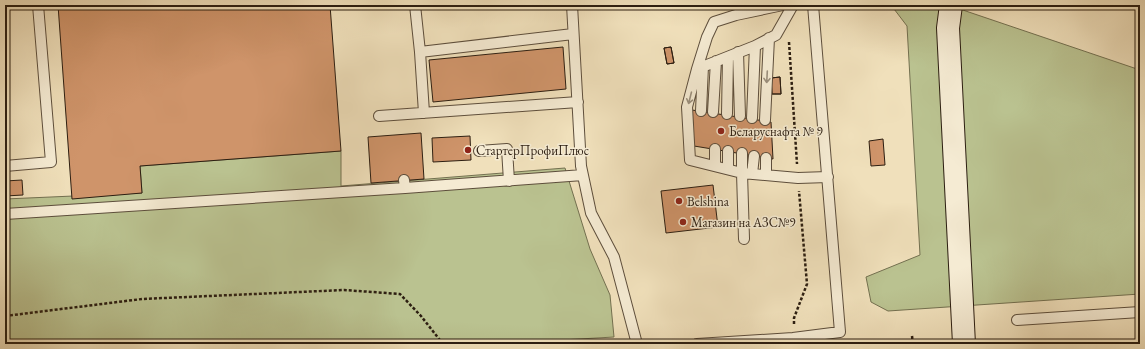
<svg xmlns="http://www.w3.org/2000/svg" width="1145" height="349" viewBox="0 0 1145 349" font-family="'EB Garamond',serif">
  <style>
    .green { fill: #bac290; stroke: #737050 }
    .building { fill: #cf946a; stroke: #2c1e11 }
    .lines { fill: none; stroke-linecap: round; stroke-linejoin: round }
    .lane-casing { stroke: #5d4e3c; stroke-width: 12 }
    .secondary-casing { stroke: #2c1e11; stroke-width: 24 }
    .path { stroke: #2c1e11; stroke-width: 2.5; stroke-dasharray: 3 2; stroke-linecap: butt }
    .lane { stroke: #f5ebd3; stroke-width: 10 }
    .secondary { stroke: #f5ebd3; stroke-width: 22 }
    .oneway { stroke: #9b8f7c }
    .poi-dot { fill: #8f2418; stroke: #f5ebd3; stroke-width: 1.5 }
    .labels { text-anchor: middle; stroke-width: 3; stroke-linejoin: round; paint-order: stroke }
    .poi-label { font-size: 13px; fill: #2c1e11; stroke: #f5ebd3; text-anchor: start }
  </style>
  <rect width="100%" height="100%" fill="#f0e0bb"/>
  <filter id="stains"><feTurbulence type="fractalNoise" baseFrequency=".005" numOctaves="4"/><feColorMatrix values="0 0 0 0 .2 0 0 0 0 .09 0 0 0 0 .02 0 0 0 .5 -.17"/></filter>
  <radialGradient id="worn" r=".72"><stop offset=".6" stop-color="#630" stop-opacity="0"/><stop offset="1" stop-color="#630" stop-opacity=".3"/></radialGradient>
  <path class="green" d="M 891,5 L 948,5 L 1140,70 L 1140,294 L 888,311 L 871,302 L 866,277 L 920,255 L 907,26 Z
    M 341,151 L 341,186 L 565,168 L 590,249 L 610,295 L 614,337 L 493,344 L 5,344 L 5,199 L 142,193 L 140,166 Z"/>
  <path class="building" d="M 58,5 L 330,5 L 341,151 L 140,166 L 142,193 L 72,199 Z
    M 563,47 L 566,89 L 433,102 L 429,60 Z
    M 671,47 L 674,63 L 667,64 L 664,48 Z
    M 671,47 L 674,63 L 667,64 L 664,48 Z
    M 780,77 L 781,94 L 772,94 L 771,78 Z
    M 780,77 L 781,94 L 772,94 L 771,78 Z
    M 692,110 L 771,122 L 773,159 L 694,146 Z
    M 421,133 L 424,179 L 371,183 L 368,137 Z
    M 470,136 L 471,160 L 433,162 L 432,138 Z
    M 883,139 L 885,165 L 871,166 L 869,141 Z
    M 22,180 L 23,195 L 5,196 L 5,181 Z
    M 713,185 L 718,227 L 666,233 L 661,191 Z"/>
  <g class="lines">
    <defs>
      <path id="lane" d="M 415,5 L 420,52 L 573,34
        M 572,5 L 581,166 L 591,213 L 614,257 L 637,344
        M 420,52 L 424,113
        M 738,52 L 740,116
        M 697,69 L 707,37 L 714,22 L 736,15 L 783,5
        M 701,111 L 703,66
        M 713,112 L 716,61
        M 727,114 L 728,57
        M 379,116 L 578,102
        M 752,118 L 755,46
        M 765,120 L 769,38
        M 715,149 L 715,166
        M 479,151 L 507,149 L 509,181
        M 742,153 L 742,173 L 690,160 L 687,107 L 697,69 L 755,46 L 776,35 L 793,5
        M 766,158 L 766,175
        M 5,166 L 51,162 L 38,5
        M 728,169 L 728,151
        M 752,174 L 754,156
        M 405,188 L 583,175
        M 5,214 L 405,188 L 404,180
        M 744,239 L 742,173 L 798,178 L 828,177
        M 1017,320 L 1140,312
        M 697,344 L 793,338 L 840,332 L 813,5"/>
      <path id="secondary" d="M 951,5 L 948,28 L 964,344"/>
    </defs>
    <use href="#lane" class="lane-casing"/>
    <use href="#secondary" class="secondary-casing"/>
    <path class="path" d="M 1135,5 L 1140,13
      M 789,42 L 797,164
      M 5,316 L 142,299 L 344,290 L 400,294 L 421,316 L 443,344
      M 794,324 L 794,318 L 807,284 L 799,191
      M 912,336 L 913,344"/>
    <use href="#lane" class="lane"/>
    <use href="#secondary" class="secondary"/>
  </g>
  <defs><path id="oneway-shaft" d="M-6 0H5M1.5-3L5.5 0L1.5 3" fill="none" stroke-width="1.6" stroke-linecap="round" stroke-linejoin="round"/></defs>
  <g class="oneway">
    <use href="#oneway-shaft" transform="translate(767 77) rotate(93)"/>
    <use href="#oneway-shaft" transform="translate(690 98) rotate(104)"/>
  </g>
  <g class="poi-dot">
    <circle cx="721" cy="131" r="4"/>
    <circle cx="468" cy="150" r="4"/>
    <circle cx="679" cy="201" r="4"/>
    <circle cx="683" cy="222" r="4"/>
  </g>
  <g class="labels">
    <g class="poi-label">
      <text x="729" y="136">Беларуснафта № 9</text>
      <text x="476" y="155">СтартерПрофиПлюс</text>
      <text x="687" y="206">Belshina</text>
      <text x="691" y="227">Магазин на АЗС№9</text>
    </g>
  </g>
  <rect width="1145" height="349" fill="none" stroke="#f0e0bb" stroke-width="20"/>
  <rect x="6" y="6" width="1133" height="337" fill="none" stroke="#2c1e11" stroke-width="2"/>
  <rect x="10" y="10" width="1125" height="329" fill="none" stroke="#2c1e11"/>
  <rect width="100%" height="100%" filter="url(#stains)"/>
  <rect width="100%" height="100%" fill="url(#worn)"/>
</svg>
